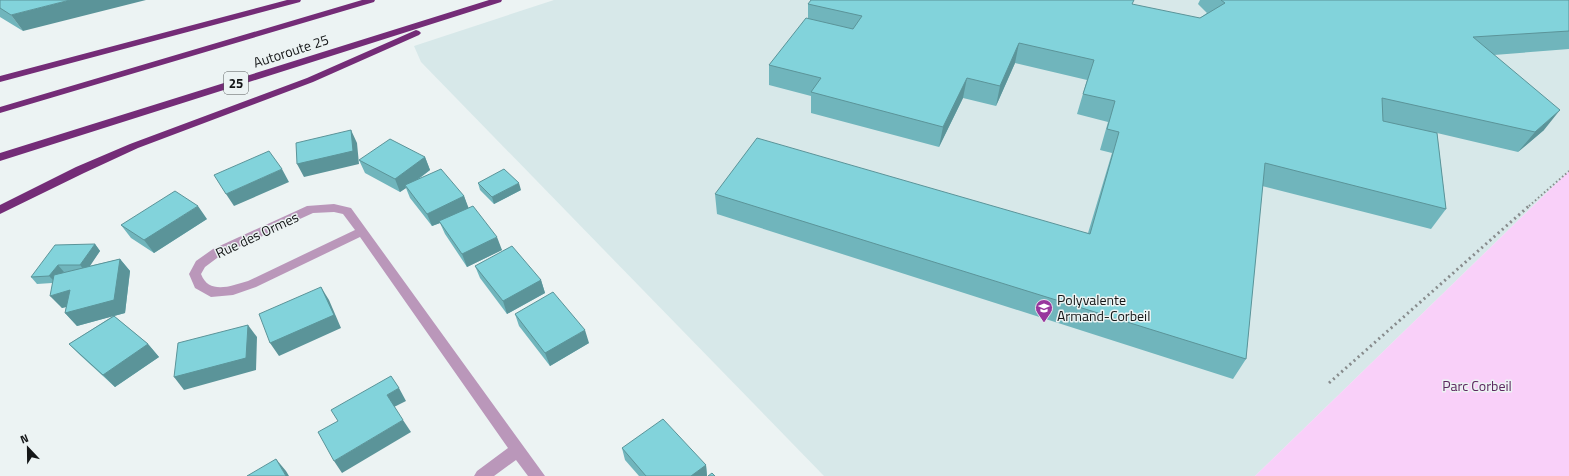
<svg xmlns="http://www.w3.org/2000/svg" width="1569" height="476" viewBox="0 0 1569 476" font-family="'Titillium Web',sans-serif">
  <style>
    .built { fill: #d7e8e9 }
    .green { fill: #f9d0f9 }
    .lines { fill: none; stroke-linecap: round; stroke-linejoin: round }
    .path-far1 { stroke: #878b8c; stroke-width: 2; stroke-dasharray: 1.5 2.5; stroke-linecap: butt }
    .path { stroke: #878b8c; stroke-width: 3; stroke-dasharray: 2 3.5; stroke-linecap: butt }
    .street { fill: #ba97ba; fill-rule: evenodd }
    .highway { fill: #742c77; fill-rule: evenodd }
    .wall { fill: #70b5bc }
    .shaded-wall { fill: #5b9499 }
    .building { fill: #82d3db; stroke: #5b9499 }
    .labels { text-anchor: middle; stroke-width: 3; stroke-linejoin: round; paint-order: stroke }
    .shield { fill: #ecf3f3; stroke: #555859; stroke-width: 1 }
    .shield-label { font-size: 13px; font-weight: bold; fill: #141617 }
    .street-label { font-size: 14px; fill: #141617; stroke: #ecf3f3 }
    .poi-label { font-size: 14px; fill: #141617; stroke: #ecf3f3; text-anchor: start }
    .park-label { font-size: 14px; fill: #5c275f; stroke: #ecf3f3 }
  </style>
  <rect width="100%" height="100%" fill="#ecf3f3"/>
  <path class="built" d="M 554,0 L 1569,0 L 1569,171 L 1255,476 L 824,476 L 421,62 L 414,46 Z"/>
  <path class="green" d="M 1569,171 L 1569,476 L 1255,476 Z"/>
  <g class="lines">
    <path class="path-far1" d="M 1529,206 L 1569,171"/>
    <path class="path" d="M 1329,383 L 1530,205"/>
    <path class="street" d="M 334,204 L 351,208 L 545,476 L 528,476 L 516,460 L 494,476 L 474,476 L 477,471 L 508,448 L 360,237 L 256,287 L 233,295 L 211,297 L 195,288 L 189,274 L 196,261 L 213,249 L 307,206 ZM 334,212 L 343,214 L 355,230 L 248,281 C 231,286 209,295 201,274 L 205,267 L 221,255 L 313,213 Z"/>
    <path class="highway" d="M 287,0 L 301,0 L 300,2 L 0,82 L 0,76 Z
      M 362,0 L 375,0 L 374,2 L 0,113 L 0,107 Z
      M 489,0 L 502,0 L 501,2 L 0,161 L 0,153 Z
      M 416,30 L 419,31 L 421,33 L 419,35 L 313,82 L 138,148 L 84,173 L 0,214 L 0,205 L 76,167 L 130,144 L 307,78 Z"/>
  </g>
  <path class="wall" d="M 0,0 L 23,31 L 0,17 Z
    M 1200,0 L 1569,0 L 1569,49 L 1494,55 L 1544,130 L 1518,152 L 1437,133 L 1446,209 L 1431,229 L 1262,186 L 1246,359 L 1233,379 L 717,214 L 715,194 L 1088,233 L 1112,153 L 1100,150 L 1108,122 L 1077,114 L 1087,80 L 1015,63 L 996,106 L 963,98 L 939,147 L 811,113 L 811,96 L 769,85 L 769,65 L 808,18 L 808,4 L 1200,18 L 1207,13 L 1198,4 Z
    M 425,157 L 430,170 L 420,178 L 464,196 L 468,208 L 502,250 L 467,267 L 445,234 L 440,223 L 432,226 L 410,198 L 406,188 L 400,192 L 365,173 L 359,160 Z
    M 478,183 L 521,190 L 494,204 L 480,190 Z
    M 207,219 L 154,253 L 131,238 L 121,225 Z
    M 95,244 L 100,251 L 89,266 L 120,259 L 130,271 L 125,313 L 114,316 L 148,344 L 159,357 L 115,387 L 81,356 L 69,344 L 113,316 L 77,326 L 65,313 L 66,307 L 62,308 L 52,283 L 37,284 L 31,277 Z
    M 475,266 L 541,280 L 545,293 L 507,314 L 480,278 Z
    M 515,314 L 589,343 L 550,366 L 519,326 Z
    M 622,448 L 706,465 L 707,476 L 639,476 L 625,460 Z"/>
  <path class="shaded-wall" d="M 70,0 L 146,0 L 23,31 L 11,15 Z
    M 1019,43 L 1015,63 L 996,106 L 1000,86 Z
    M 967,78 L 963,98 L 939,147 L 943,127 Z
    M 1560,110 L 1544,130 L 1518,152 L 1535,132 Z
    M 351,130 L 357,143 L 359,164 L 304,177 L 297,164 Z
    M 425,157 L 430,170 L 407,187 L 405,185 L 406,188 L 400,192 L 395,179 Z
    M 282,169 L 289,182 L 234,206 L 226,194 Z
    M 519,183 L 521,190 L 494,204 L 492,197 Z
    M 464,196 L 469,209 L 439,221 L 440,223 L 432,226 L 427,214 Z
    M 198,206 L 207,219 L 154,253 L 144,240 Z
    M 497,237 L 502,250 L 467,267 L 462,254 Z
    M 95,244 L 100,251 L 86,272 L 80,265 Z
    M 120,259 L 130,271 L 125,313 L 77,326 L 65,313 Z
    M 58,265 L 64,272 L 56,283 L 49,276 Z
    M 541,280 L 545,293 L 507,314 L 503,301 Z
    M 321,287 L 329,300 L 341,328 L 279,356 L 270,343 Z
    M 70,290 L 81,303 L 62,308 L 50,296 Z
    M 248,325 L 257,337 L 256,370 L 184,390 L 174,377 Z
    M 585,330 L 589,343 L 550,366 L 545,353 Z
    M 148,344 L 159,357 L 115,387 L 103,375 Z
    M 399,388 L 406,401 L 394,407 L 387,395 Z
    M 403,420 L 411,432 L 342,473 L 334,461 Z
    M 276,459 L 286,471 L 289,476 L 286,476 Z
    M 706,465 L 707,476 L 691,476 Z"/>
  <path class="building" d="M 0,0 L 70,0 L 11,15 L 0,8 Z
    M 811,0 L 1134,0 L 1132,4 L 1200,18 L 1225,3 L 1221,0 L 1569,0 L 1569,31 L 1473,37 L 1560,110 L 1535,132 L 1382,98 L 1383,121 L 1437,133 L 1446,209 L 1265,163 L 1246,359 L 715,194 L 757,138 L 1090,234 L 1119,132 L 1107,129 L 1115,101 L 1083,94 L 1094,60 L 1019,43 L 1000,86 L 967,78 L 943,127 L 811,92 L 821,78 L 769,65 L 806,18 L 853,29 L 862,16 L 808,4 Z
    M 351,130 L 353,151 L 297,164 L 296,143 Z
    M 390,139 L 425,157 L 395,179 L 359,160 Z
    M 269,151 L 282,169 L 226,194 L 214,175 Z
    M 441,169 L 464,196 L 427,214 L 405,185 Z
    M 504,169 L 519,183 L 492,197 L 478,183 Z
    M 175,191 L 198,206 L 144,240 L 121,225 Z
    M 473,206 L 497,237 L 462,254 L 439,221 Z
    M 95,244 L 80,265 L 58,265 L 49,276 L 31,277 L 55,245 Z
    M 512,246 L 541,280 L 503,301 L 475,266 Z
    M 120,259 L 114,300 L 65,313 L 70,290 L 50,296 L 54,275 Z
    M 321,287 L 334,315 L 270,343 L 259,314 Z
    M 553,292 L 585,330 L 545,353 L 515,314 Z
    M 114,316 L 148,344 L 103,375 L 69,344 Z
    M 248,325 L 246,358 L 174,377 L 178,343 Z
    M 391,376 L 399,388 L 387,395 L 403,420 L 334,461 L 318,432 L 338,421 L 331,410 Z
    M 663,419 L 706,465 L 691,476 L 646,476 L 622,448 Z
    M 276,459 L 286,476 L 247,476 Z
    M 712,473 L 715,476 L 708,476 Z"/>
  <defs>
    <symbol id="school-pin" viewBox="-11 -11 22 30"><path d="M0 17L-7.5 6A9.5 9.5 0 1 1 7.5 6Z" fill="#98369d" stroke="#ecf3f3"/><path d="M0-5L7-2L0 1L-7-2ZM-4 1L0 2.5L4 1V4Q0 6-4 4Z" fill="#fff"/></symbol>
  </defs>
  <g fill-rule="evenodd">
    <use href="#school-pin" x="1034" y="298" width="20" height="27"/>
  </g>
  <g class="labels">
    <rect class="shield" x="224" y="72" width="24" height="22" rx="3"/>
    <g class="shield-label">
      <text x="236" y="88">25</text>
    </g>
    <g class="street-label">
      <text transform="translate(291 51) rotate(-18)" y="5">Autoroute 25</text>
      <text transform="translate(257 235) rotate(-25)" y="5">Rue des Ormes</text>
    </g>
    <g class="poi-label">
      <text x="1057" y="305">Polyvalente<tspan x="1057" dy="16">Armand-Corbeil</tspan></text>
    </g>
    <g class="park-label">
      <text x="1477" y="391">Parc Corbeil</text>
    </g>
  </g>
  <g transform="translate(28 448) rotate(338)" stroke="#ecf3f3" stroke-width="3" paint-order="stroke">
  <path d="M0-3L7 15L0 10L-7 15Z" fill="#141617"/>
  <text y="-6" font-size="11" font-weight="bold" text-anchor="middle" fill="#141617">N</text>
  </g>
</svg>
